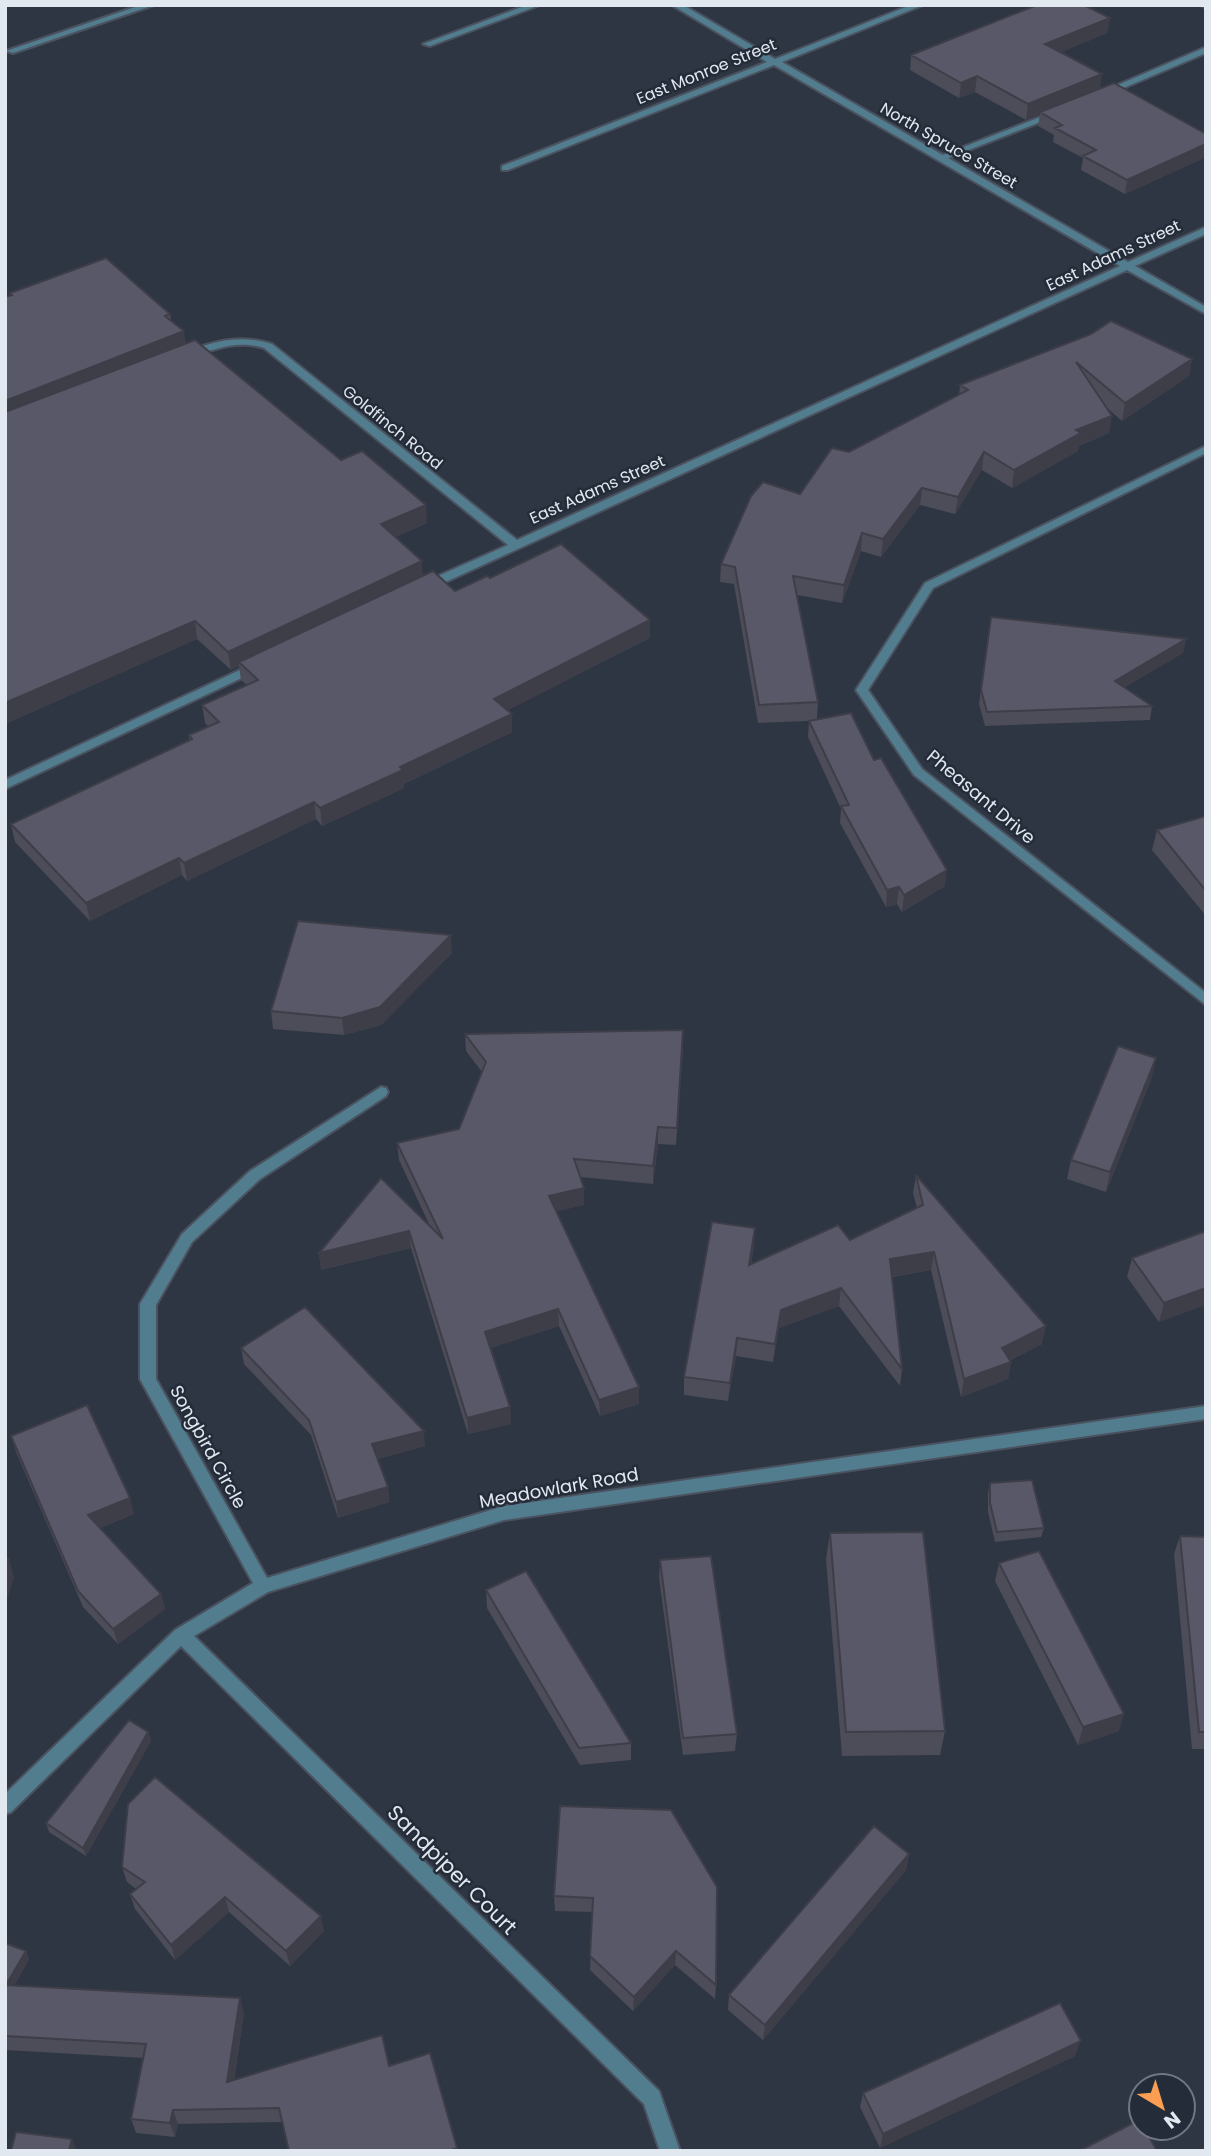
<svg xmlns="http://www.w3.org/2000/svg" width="1211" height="2156" viewBox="0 0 1211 2156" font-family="Poppins,sans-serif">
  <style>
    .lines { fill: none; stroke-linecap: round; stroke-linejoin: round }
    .service-casing { stroke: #4b525f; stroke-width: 4 }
    .minor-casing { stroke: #4b525f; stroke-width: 4 }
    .service { fill: #527d8f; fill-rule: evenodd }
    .minor { fill: #527d8f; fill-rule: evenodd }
    .wall { fill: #4d4c59 }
    .shaded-wall { fill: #3e3e49 }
    .building { fill: #595868; stroke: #3e3e49; stroke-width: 2 }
    .labels { text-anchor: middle; stroke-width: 5; stroke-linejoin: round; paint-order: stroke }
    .far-street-label { font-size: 16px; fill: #e2e8f0; stroke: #242c39 }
    .street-label { font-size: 18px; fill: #e2e8f0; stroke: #242c39 }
    .near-street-label { font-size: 21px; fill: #e2e8f0; stroke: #242c39 }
  </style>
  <rect width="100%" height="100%" fill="#2e3643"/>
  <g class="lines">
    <defs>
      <path id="service" d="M 527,5 L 540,5 L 430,46 L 423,44 Z
        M 1206,47 L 1206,53 L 1107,95 L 1099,93 Z
        M 1053,112 L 1061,114 L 943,160 L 935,158 Z"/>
      <path id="minor" d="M 141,5 L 154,5 L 13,53 L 6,51 Z
        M 672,5 L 683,5 L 775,59 L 911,5 L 923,5 L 782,62 L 1128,262 L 1206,227 L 1206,234 L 1135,266 L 1206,307 L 1206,314 L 1127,270 L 428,590 L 420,590 L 420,584 L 508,545 L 264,348 C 235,339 214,350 187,358 L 183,357 L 183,353 C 214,341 239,334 272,344 L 517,540 L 1120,266 L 774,65 L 508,170 L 502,170 L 502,166 L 767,62 Z
        M 1206,446 L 1206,453 L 933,588 L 868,690 L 922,769 L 1206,993 L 1206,1005 L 914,775 L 856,690 L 925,583 Z
        M 257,662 L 261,663 L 261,669 L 5,789 L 5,780 Z
        M 381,1087 L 386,1088 L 388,1092 L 386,1096 L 260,1179 L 192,1242 L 156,1305 L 156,1379 L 267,1578 L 504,1506 L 1206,1406 L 1206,1419 L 504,1520 L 268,1592 L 194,1636 L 659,2091 L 680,2151 L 660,2151 L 644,2104 L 181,1646 L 11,1812 L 5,1814 L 5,1794 L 175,1630 L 253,1583 L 140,1379 L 140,1304 L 182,1234 L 250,1171 Z"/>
    </defs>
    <use href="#service" class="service-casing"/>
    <use href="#minor" class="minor-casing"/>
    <use href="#service" class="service"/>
    <use href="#minor" class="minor"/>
  </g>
  <path class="wall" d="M 1196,5 L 1206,5 L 1206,10 Z
    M 1110,18 L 1107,33 L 1061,52 L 1100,89 L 1206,134 L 1206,157 L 1125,194 L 1081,170 L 1083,158 L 1053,142 L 1054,135 L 1038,126 L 1040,114 L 1026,120 L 975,92 L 959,98 L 910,70 L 911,55 Z
    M 10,293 L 170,314 L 171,320 L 186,344 L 341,460 L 427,523 L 395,537 L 423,576 L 455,591 L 490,578 L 650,620 L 650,638 L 507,710 L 512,732 L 404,784 L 404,788 L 322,826 L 316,819 L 187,881 L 182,875 L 90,921 L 15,842 L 11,824 L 189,740 L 189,735 L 208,726 L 205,723 L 202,705 L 247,685 L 241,680 L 239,666 L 231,670 L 197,639 L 5,724 L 5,297 L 10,296 Z
    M 1091,334 L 1192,359 L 1189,376 L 1122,421 L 1107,408 L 1109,433 L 1079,446 L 1078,451 L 1012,488 L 982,470 L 955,514 L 920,505 L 881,557 L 861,551 L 842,603 L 797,595 L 818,702 L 817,719 L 874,760 L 945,886 L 902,912 L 897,904 L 886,907 L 840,823 L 841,809 L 808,737 L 809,721 L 758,723 L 734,584 L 720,582 L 721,564 L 849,452 L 959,395 L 960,385 Z
    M 991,617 L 1186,639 L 1183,653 L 1124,687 L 1152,706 L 1150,720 L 985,726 L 979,704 Z
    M 1206,816 L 1206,916 L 1152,850 L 1157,830 Z
    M 452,953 L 381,1025 L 344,1035 L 273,1029 L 271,1011 Z
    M 465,1034 L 683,1048 L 676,1145 L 658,1144 L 653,1184 L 580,1177 L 584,1188 L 584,1205 L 556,1211 L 639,1404 L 600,1416 L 559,1326 L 490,1348 L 510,1407 L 511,1424 L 468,1434 L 411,1248 L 321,1270 L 319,1253 L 430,1226 L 399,1160 L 397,1143 L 459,1129 L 482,1072 L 466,1051 Z
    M 1152,1077 L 1106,1192 L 1067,1179 L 1071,1160 Z
    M 916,1175 L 1042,1344 L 1010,1360 L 1011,1362 L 1008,1379 L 961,1397 L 931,1270 L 892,1277 L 902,1369 L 900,1386 L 839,1306 L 779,1328 L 773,1362 L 736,1356 L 728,1401 L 684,1395 L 684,1377 L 754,1246 L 751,1264 L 850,1240 L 917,1208 L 913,1193 Z
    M 1206,1231 L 1159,1322 L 1127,1277 L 1132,1258 Z
    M 241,1348 L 425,1446 L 378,1459 L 388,1487 L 389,1502 L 338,1518 L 311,1435 L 244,1364 Z
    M 11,1436 L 134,1514 L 100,1528 L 161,1594 L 165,1609 L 118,1644 L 83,1607 L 16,1452 Z
    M 990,1483 L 1044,1528 L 1041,1537 L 995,1542 L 988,1512 L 988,1493 Z
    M 830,1533 L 945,1731 L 940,1755 L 842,1756 L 826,1559 Z
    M 1180,1536 L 1206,1537 L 1206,1749 L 1192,1749 L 1174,1554 Z
    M 660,1560 L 737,1734 L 735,1751 L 683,1755 L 659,1578 Z
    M 999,1563 L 1119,1731 L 1078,1745 L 995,1581 Z
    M 486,1590 L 631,1743 L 631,1760 L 580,1765 L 487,1608 Z
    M 148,1732 L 151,1741 L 86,1856 L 49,1832 L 46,1823 Z
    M 128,1804 L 324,1931 L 290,1966 L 229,1912 L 175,1960 L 135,1909 L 130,1894 L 136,1889 L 127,1882 L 122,1867 Z
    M 671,1810 L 716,1985 L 715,1999 L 675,1965 L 633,2011 L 590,1970 L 592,1912 L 555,1911 L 554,1896 Z
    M 909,1854 L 906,1870 L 763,2040 L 728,2010 L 729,1995 Z
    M 5,1943 L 26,1951 L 29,1959 L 14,1986 L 244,2013 L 234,2080 L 382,2035 L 282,2122 L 178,2124 L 175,2137 L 136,2133 L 131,2119 L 144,2058 L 5,2050 Z
    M 1075,2056 L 880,2148 L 860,2107 L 863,2093 Z"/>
  <path class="shaded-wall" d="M 1110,18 L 1107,33 L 1043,59 L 1045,44 Z
    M 1102,74 L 1100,90 L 1040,112 L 1040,114 L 1026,120 L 1028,104 Z
    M 977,76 L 975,92 L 959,98 L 961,83 Z
    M 1206,144 L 1206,157 L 1125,194 L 1127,180 Z
    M 184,331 L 187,349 L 5,420 L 5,401 Z
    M 1192,359 L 1189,376 L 1122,421 L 1125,403 Z
    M 1112,416 L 1109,433 L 1079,446 L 1078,451 L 1012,488 L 1014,470 L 1076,430 Z
    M 984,452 L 982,470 L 955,514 L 958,497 Z
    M 922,488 L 920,505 L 881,557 L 883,539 Z
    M 426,505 L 427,523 L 382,543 L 381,524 Z
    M 862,533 L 861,551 L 842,603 L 844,585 Z
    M 422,561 L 423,579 L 239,662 L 239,666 L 231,670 L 228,652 Z
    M 650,620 L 650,638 L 495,717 L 494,699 Z
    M 195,621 L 197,639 L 5,724 L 5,703 Z
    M 1186,639 L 1183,653 L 1112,695 L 1115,681 Z
    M 512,714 L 512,732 L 404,784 L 404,788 L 322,826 L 320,808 L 400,767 Z
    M 314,802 L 316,819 L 187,881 L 184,863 Z
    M 179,858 L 182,875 L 90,921 L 86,903 Z
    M 947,870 L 945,886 L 902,912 L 904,895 Z
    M 899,887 L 897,904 L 886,907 L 887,890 Z
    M 451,935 L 452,953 L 381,1025 L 344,1035 L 342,1018 Z
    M 1156,1058 L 1152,1077 L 1106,1192 L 1110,1172 Z
    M 658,1127 L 658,1144 L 653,1184 L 653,1166 Z
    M 584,1188 L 584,1205 L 550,1213 L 549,1196 Z
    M 755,1228 L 754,1246 L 748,1282 L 749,1265 Z
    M 409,1231 L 411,1248 L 321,1270 L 319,1253 Z
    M 934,1252 L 931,1270 L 888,1277 L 890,1259 Z
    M 841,1288 L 839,1306 L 779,1328 L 773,1362 L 775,1344 L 781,1310 Z
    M 1206,1288 L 1206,1305 L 1159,1322 L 1164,1303 Z
    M 558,1309 L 559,1326 L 486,1349 L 485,1332 Z
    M 1046,1326 L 1042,1344 L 998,1365 L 1002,1348 Z
    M 737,1338 L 736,1356 L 728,1401 L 730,1383 Z
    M 1011,1362 L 1008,1379 L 961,1397 L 964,1379 Z
    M 639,1387 L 639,1404 L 600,1416 L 599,1400 Z
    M 510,1407 L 511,1424 L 468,1434 L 467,1418 Z
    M 424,1431 L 425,1446 L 374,1460 L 372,1444 Z
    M 388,1487 L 389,1502 L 338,1518 L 336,1502 Z
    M 130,1498 L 134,1514 L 93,1531 L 88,1515 Z
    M 9,1559 L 14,1577 L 5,1606 L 5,1569 Z
    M 161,1594 L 165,1609 L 118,1644 L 113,1629 Z
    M 1124,1714 L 1119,1731 L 1078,1745 L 1083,1727 Z
    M 148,1732 L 151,1741 L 86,1856 L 83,1848 Z
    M 909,1854 L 906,1870 L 763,2040 L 765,2025 Z
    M 225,1897 L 229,1912 L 175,1960 L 171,1945 Z
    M 321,1916 L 324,1931 L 290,1966 L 286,1951 Z
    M 26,1951 L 29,1959 L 5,2002 L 5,1987 Z
    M 676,1951 L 675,1965 L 633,2011 L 634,1997 Z
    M 240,1998 L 244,2013 L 231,2096 L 227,2082 Z
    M 1081,2041 L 1075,2056 L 880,2148 L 883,2134 Z
    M 173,2110 L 178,2124 L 175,2137 L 170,2123 Z
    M 72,2139 L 77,2151 L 69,2151 Z"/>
  <path class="building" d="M 1037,5 L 1084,5 L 1110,18 L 1045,44 L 1102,74 L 1028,104 L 977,76 L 961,83 L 911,55 Z
    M 1114,83 L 1206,134 L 1206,144 L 1127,180 L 1083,156 L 1096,150 L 1055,128 L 1062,125 L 1040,112 Z
    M 106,258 L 170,314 L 165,316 L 184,331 L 5,401 L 5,297 L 12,295 L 10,293 Z
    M 1111,321 L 1192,359 L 1125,403 L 1076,362 L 1112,416 L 1076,430 L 1081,433 L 1014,470 L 984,452 L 958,497 L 922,488 L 883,539 L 862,533 L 844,585 L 793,576 L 818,702 L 759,705 L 735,567 L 721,564 L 751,496 L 763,482 L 800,494 L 832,448 L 849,452 L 968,390 L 960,385 L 1091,334 Z
    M 195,340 L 341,460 L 362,451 L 426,505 L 381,524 L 422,561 L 228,652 L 195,621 L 5,703 L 5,412 Z
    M 561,544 L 650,620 L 494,699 L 512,714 L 400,767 L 403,770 L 320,808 L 314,802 L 184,863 L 179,858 L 86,903 L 11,824 L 192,739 L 189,735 L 219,722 L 202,705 L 258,680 L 239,662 L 433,571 L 455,591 L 487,576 L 490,578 Z
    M 991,617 L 1186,639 L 1115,681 L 1152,706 L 987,712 L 981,690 Z
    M 851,713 L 874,760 L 881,758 L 947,870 L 904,895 L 899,887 L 887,890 L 841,806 L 849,805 L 809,721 Z
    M 1206,816 L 1206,891 L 1157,830 Z
    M 298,921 L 451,935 L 380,1007 L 342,1018 L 271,1011 Z
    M 683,1030 L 677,1128 L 658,1127 L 653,1166 L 574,1159 L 584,1188 L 549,1196 L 639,1387 L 599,1400 L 558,1309 L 485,1332 L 510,1407 L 467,1418 L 409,1231 L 319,1253 L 381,1178 L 443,1239 L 397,1143 L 459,1129 L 486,1062 L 465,1034 Z
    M 1118,1046 L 1156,1058 L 1110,1172 L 1071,1160 Z
    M 916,1175 L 1046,1326 L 1002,1348 L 1011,1362 L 964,1379 L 934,1252 L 890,1259 L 902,1369 L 841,1288 L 781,1310 L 775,1344 L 737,1338 L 730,1383 L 684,1377 L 712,1222 L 755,1228 L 749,1265 L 838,1225 L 850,1240 L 923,1205 Z
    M 1206,1231 L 1206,1288 L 1164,1303 L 1132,1258 Z
    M 305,1307 L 424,1431 L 372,1444 L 388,1487 L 336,1502 L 309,1420 L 241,1348 Z
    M 87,1405 L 130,1498 L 88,1515 L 161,1594 L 113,1629 L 78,1591 L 11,1436 Z
    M 1032,1480 L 1044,1528 L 997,1532 L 990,1503 L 990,1483 Z
    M 923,1532 L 945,1731 L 846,1732 L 830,1533 Z
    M 1180,1536 L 1206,1537 L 1206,1732 L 1199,1732 Z
    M 1039,1551 L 1124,1714 L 1083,1727 L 999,1563 Z
    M 711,1556 L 737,1734 L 683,1738 L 660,1560 Z
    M 5,1559 L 9,1559 L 5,1569 Z
    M 526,1571 L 631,1743 L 579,1748 L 486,1590 Z
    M 129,1720 L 148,1732 L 83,1848 L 46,1823 Z
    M 155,1777 L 321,1916 L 286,1951 L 225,1897 L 171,1945 L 130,1894 L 145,1882 L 122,1867 L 128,1804 Z
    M 560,1806 L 671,1810 L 717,1887 L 716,1985 L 676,1951 L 634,1997 L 590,1956 L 593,1898 L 554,1896 Z
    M 874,1826 L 909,1854 L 765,2025 L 729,1995 Z
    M 5,1943 L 26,1951 L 6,1985 L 5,1985 Z
    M 5,1985 L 240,1998 L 227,2082 L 382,2035 L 389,2066 L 430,2053 L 457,2148 L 448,2151 L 289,2151 L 279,2108 L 173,2110 L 170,2123 L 131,2119 L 146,2044 L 5,2036 Z
    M 1060,2003 L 1081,2041 L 883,2134 L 863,2093 Z
    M 1139,2120 L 1141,2123 L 1141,2128 L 1144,2128 L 1157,2151 L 1079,2151 Z
    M 16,2132 L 72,2139 L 69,2151 L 11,2151 Z"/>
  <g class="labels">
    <g class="far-street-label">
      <text transform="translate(706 71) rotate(-22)" y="6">East Monroe Street</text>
      <text transform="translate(949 145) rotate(30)" y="6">North Spruce Street</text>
      <text transform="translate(1113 255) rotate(-25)" y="6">East Adams Street</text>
      <text transform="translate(393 427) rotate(39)" y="6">Goldfinch Road</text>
      <text transform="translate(597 489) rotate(-24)" y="6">East Adams Street</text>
    </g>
    <g class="street-label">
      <text transform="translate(981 797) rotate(40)" y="6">Pheasant Drive</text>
      <text transform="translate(208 1447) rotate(61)" y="6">Songbird Circle</text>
      <text transform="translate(559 1488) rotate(-10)" y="6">Meadowlark Road</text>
    </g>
    <g class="near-street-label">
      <text transform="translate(452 1870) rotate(45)" y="7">Sandpiper Court</text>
    </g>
  </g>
  <rect width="1211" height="2156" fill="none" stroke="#e2e8f0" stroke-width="14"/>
  <g transform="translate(1162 2107) rotate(142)"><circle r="33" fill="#242c39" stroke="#707782" stroke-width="2"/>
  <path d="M0-5L12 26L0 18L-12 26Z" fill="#fb9e51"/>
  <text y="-10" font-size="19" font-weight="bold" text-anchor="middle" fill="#e2e8f0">N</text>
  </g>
</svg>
